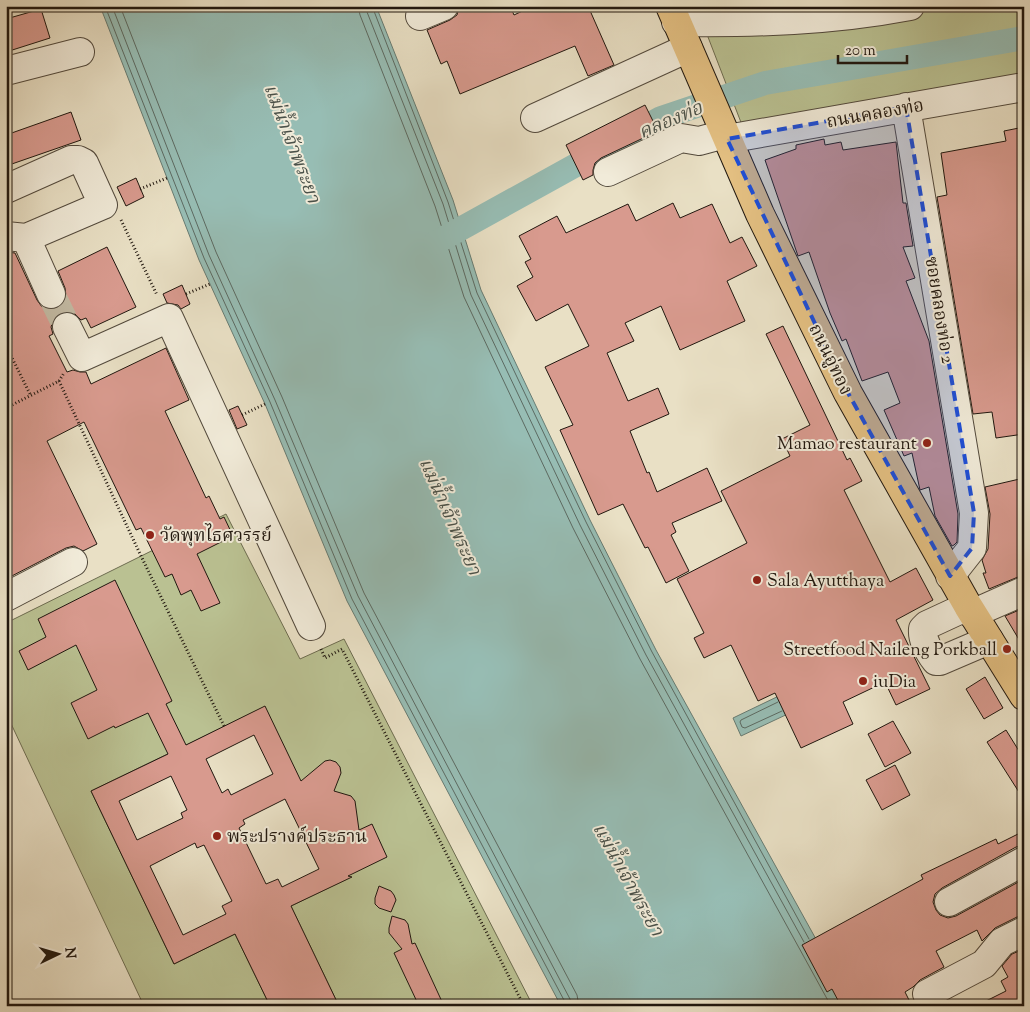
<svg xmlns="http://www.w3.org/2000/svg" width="1030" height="1012" viewBox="0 0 1030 1012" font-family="'Sorts Mill Goudy','Noto Serif Thai',serif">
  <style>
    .green { fill: #bac192; stroke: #6d6c50 }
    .water { fill: #97bdb4; stroke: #677b72 }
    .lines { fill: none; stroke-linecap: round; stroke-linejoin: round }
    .shore { stroke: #5c6a62; stroke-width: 1 }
    .canal { stroke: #97bdb4; stroke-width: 24 }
    .building { fill: #d89a8e; stroke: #20170f; fill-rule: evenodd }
    .minor-tunnel { stroke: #c1b8a1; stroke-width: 28; stroke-dasharray: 28 14; stroke-linecap: butt }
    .minor-casing { stroke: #52493c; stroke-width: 30 }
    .major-casing { stroke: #20170f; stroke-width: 30 }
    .path { stroke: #20170f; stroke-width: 3; stroke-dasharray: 1 2.5; stroke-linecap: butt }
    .minor { stroke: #f1ebd9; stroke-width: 28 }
    .major { stroke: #e4c082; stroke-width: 28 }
    .marked { fill: #1d4ed8; fill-opacity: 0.2; stroke: #1d4ed8; stroke-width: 4; stroke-dasharray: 10 6; stroke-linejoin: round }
    .poi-dot { fill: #8f2418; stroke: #f1ebd9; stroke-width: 2 }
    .labels { text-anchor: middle; stroke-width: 4; stroke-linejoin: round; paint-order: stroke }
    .street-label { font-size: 18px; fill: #20170f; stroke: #f1ebd9 }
    .poi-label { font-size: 18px; fill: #20170f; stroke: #f1ebd9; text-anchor: start }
    .water-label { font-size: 19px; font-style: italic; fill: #4a5149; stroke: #f1ebd9 }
  </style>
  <rect width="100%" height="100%" fill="#e9e0c5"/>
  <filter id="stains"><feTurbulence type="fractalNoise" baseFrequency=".004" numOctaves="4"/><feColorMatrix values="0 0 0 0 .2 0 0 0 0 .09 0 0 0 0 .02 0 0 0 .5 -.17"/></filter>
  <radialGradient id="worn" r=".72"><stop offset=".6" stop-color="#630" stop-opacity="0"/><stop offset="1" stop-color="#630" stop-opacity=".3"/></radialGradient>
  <path class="green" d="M 696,6 L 1024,6 L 1024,76 L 742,125 Z
    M 226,514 L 300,659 L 344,639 L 533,1006 L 339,1006 L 291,906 L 347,879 L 265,707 L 91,791 L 174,964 L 235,934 L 270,1006 L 144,1006 L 6,713 L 6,623 Z"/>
  <path class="water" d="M 100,6 L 376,6 L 453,200 L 481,290 L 590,520 L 656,650 L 853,1006 L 561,1006 L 347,601 L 265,404 L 199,260 Z
    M 783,694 L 792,712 L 741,736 L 733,718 Z"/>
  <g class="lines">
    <path class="shore" d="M 105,6 L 204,258 L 270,402 L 352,599 L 565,1002 L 565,1006
      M 112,6 L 209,255 L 275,400 L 358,596 L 570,999 L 572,1006
      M 120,6 L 216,252 L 282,397 L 364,593 L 577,995 L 579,1006
      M 358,6 L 360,15 L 435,206 L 464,297 L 573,528 L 640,659 L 831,1006
      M 366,6 L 367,12 L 443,204 L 471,295 L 580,525 L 646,655 L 804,942
      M 372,6 L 448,202 L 477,293 L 586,522 L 652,652 L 809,939
      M 778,702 L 741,720 L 740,722 L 742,727 L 745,728 L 782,711"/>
    <path class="canal" d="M 435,243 L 661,118 L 765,83 L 1024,38"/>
  </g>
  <path class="building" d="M 459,6 L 510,6 L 514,15 L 533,6 L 588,6 L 614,65 L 588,76 L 575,46 L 460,94 L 447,61 L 441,64 L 427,30 L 450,20 L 457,15 Z
    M 41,9 L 50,38 L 6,52 L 6,19 Z
    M 645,105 L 658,131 L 601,158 L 595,163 L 593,170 L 593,175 L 583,180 L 566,145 Z
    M 71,112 L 81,140 L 6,166 L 6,135 Z
    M 1024,127 L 1024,434 L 996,438 L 992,412 L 973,414 L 937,197 L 947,195 L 941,153 L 1006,141 L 1004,131 Z
    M 824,139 L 825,145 L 841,142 L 843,150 L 896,142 L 903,203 L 906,203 L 913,246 L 903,247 L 915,278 L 906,281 L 929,341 L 958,514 L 957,542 L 954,545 L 952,546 L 935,516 L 929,487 L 920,490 L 912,453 L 904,456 L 884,410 L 900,403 L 888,372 L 862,381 L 846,339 L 842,341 L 830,313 L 809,252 L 798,256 L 765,160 L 796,149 L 796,145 Z
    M 136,178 L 144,197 L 126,206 L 117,187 Z
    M 673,203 L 680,218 L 712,204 L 730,243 L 742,237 L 757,266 L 727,281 L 745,321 L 680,350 L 661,306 L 625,323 L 634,341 L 607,353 L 628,401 L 658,388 L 669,414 L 630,431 L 647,473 L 649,472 L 657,492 L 707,468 L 722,501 L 672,523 L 676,532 L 671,535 L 689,571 L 666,583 L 648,547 L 645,548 L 623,504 L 598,515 L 560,430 L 573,425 L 545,367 L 589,346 L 568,304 L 536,321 L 517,286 L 533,277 L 525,262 L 531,259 L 519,236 L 557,216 L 566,233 L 628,204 L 636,221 Z
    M 107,247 L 136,307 L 91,328 L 86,318 L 81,320 L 75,314 L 67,311 L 60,313 L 54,319 L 51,327 L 53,334 L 49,336 L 67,372 L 73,370 L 80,372 L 86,372 L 91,384 L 166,348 L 189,400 L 165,411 L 206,498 L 209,496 L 220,519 L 224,517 L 233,536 L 197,554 L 220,603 L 201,611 L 191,590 L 181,595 L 172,574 L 165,577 L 141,528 L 136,530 L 84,422 L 47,441 L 97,544 L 83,551 L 74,546 L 66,548 L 6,579 L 6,252 L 15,253 L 37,300 L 42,307 L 50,310 L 58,308 L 64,303 L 66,296 L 65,288 L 58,271 Z
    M 182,285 L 190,304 L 181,309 L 178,305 L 167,303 L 163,294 Z
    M 783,326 L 847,460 L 850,458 L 862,481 L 844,490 L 890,582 L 916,568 L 933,600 L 896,620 L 930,689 L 896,705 L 885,682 L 843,702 L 853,724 L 801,748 L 775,693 L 758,701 L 731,645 L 704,658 L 694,638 L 704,633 L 677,579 L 747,543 L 721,491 L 790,456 L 782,439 L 810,425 L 766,334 Z
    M 238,406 L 247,425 L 237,429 L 229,410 Z
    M 1024,478 L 1024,576 L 1018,577 L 989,589 L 983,573 L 986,573 L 982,560 L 988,549 L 990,514 L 985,487 Z
    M 115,580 L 172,701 L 166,704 L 186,745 L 265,706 L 301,781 L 325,761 L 330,760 L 336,762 L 340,767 L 341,773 L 334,791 L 351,796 L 355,801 L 359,830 L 372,824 L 387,857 L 348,876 L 352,877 L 291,906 L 339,1006 L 270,1006 L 235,934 L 174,964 L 91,791 L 168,754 L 148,713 L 115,728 L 114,726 L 88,739 L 71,703 L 97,690 L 76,645 L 28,670 L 19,651 L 46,637 L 38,619 ZM 254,735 L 273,774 L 231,795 L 228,789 L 222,793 L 206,759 ZM 171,776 L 187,810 L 181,813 L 183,818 L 137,840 L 119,801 ZM 285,799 L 319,869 L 282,887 L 278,879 L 266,884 L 239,828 L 245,824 L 243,820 ZM 195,843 L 197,848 L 204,845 L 232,901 L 222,906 L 226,914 L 183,935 L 150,866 Z
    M 1024,608 L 1024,648 L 1005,616 Z
    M 985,677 L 1003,708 L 984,719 L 966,689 Z
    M 893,721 L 911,753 L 885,767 L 868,734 Z
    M 1006,730 L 1024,759 L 1024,800 L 987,742 Z
    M 895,765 L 910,795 L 882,810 L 866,780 Z
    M 1024,831 L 1024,845 L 1016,847 L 942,888 L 935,894 L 933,902 L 936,910 L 940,915 L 948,918 L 956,916 L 1024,879 L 1024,916 L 1017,917 L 995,928 L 982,941 L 977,930 L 936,951 L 944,967 L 920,980 L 913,987 L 905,992 L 912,1006 L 841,1006 L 832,989 L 827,992 L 802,945 L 923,879 L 921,875 L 996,839 L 998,844 Z
    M 379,886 L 391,891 L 394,895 L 396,900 L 391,912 L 379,908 L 375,904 L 375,898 Z
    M 392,916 L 405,920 L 408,924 L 412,944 L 415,943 L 444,1006 L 419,1006 L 394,953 L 402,949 L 389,933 L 389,928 Z
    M 1024,949 L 1024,1006 L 976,1006 L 1006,991 L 1001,981 L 1008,977 L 1002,966 L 1012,954 Z"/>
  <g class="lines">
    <path class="minor-tunnel" d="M 51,294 L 67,327"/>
    <defs>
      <path id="minor" d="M 420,16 L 444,6
        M 676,22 C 756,23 831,21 910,6
        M 6,71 L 80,52
        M 906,107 L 974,513 L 972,548 L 950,576
        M 535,118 L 688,48
        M 727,139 L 1024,87
        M 608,172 L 681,138 L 699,141 L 725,134
        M 6,189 L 71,160 L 78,160 L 84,163 L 103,205 L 26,238 L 6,236
        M 26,238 L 51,294
        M 67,327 L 82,357 L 169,318 L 311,626
        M 6,597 L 73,562
        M 968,606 L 927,625 L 923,629 C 922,640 929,652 936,661 L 940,661 L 989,640
        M 972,614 L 1024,591
        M 949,902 L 1024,861
        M 927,994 L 984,964 L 1002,942 L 1024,931"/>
      <path id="major" d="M 670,6 L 760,214 L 848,393 L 968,606 L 1024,696"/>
    </defs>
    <use href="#minor" class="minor-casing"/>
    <use href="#major" class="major-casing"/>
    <path class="path" d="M 140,189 L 167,178
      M 121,220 L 157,295
      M 186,294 L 210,284
      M 6,346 L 31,396
      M 59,381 L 141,556 L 224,726
      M 6,408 L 59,381 L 64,373
      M 242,415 L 265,404
      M 321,649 L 325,658 L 342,649 L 524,1006"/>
    <use href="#minor" class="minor"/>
    <use href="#major" class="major"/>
  </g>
  <path class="marked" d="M 906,107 L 974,513 L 972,548 L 950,576 L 848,393 L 727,139 Z"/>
  <g class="poi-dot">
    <circle cx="927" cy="443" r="5"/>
    <circle cx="150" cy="535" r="5"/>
    <circle cx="757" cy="580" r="5"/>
    <circle cx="1007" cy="649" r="5"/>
    <circle cx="863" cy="681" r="5"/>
    <circle cx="217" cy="836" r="5"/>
  </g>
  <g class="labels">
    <g class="street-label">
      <text transform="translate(875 113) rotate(-10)" y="6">ถนนคลองท่อ</text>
      <text transform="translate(940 310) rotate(81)" y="6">ซอยคลองท่อ 2</text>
      <text transform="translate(831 359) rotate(64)" y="6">ถนนอู่ทอง</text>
    </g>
    <g class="poi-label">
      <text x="917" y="449" text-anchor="end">Mamao restaurant</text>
      <text x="160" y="541">วัดพุทไธศวรรย์</text>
      <text x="767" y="586">Sala Ayutthaya</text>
      <text x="997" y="655" text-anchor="end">Streetfood Naileng Porkball</text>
      <text x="873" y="687">iuDia</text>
      <text x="227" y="842">พระปรางค์ประธาน</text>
    </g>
    <g class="water-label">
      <text transform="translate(670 119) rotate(-23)" y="7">คลองท่อ</text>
      <text transform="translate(293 143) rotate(69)" y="7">แม่น้ำเจ้าพระยา</text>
      <text transform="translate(451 516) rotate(66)" y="7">แม่น้ำเจ้าพระยา</text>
      <text transform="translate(629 879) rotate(61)" y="7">แม่น้ำเจ้าพระยา</text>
    </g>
  </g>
  <rect width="1030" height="1012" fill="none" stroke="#e9e0c5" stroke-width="25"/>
  <rect x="8" y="8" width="1015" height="997" fill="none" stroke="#20170f" stroke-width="2.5"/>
  <rect x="12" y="12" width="1005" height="987" fill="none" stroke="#20170f"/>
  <g transform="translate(58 954) rotate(85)" stroke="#f1ebd9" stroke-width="4" paint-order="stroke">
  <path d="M0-4L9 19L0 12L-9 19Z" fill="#20170f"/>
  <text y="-8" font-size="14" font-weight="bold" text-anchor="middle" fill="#20170f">N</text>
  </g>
  <path d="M838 55v8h69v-8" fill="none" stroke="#20170f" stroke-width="2.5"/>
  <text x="845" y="55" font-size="15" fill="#20170f" stroke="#f1ebd9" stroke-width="4" paint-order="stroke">20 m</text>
  <rect width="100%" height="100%" filter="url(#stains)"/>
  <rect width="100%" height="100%" fill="url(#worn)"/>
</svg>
